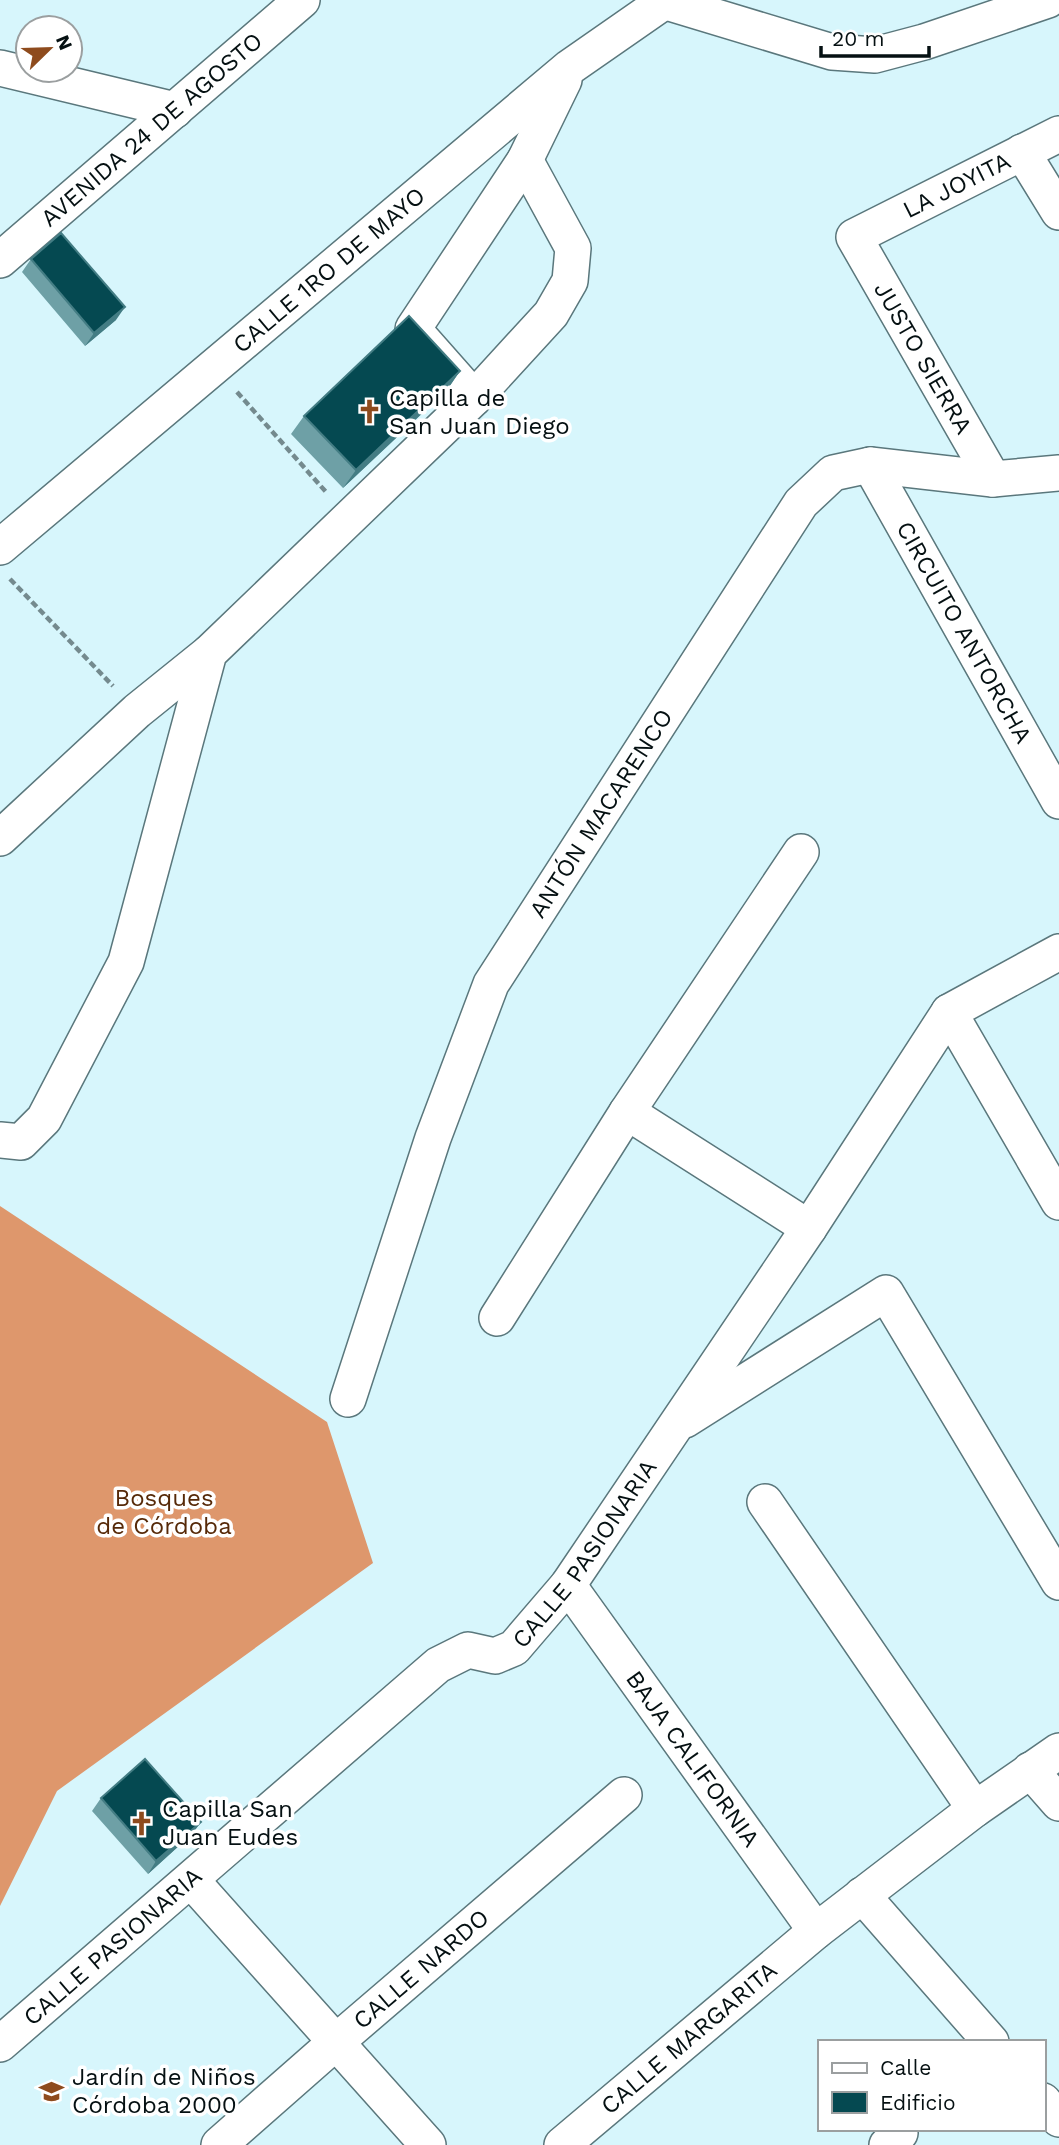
<svg xmlns="http://www.w3.org/2000/svg" width="1059" height="2145" viewBox="0 0 1059 2145" font-family="'Work Sans',sans-serif">
  <style>
    .forest { fill: #de976c }
    .lines { fill: none; stroke-linecap: round; stroke-linejoin: round }
    .minor-casing { stroke: #5a777c; stroke-width: 38 }
    .path { stroke: #748a8e; stroke-width: 4.5; stroke-dasharray: 7 3.5; stroke-linecap: butt }
    .minor { stroke: #fff; stroke-width: 35 }
    .wall { fill: #6ea0a6 }
    .shaded-wall { fill: #447d84 }
    .building { fill: #054951; stroke: #447d84; stroke-width: 2 }
    .labels { text-anchor: middle; stroke-width: 7; stroke-linejoin: round; paint-order: stroke }
    .street-label { font-size: 24px; fill: #051012; stroke: #fff }
    .poi-label { font-size: 24px; fill: #051012; stroke: #fff; text-anchor: start }
    .park-label { font-size: 24px; fill: #562908; stroke: #fff }
  </style>
  <rect width="100%" height="100%" fill="#d7f6fc"/>
  <path class="forest" d="M 0,1206 L 327,1422 L 373,1563 L 57,1791 L 0,1906 Z"/>
  <g class="lines">
    <defs>
      <g id="minor">
        <path d="M 660,0 L 832,52 L 875,55 L 924,42 L 1048,0"/>
        <path d="M 0,68 L 175,110"/>
        <path d="M 1022,152 L 1059,212"/>
        <path id="s1" d="M 0,260 L 302,0"/>
        <path d="M 474,398 L 413,329 L 525,160 L 564,80"/>
        <path id="s2" d="M 870,465 L 1059,801"/>
        <path id="s3" d="M 993,479 L 854,237 L 1059,134"/>
        <path id="s4" d="M 0,547 L 570,67 L 665,1"/>
        <path d="M 0,838 L 137,711 L 209,653"/>
        <path d="M 949,1012 L 1059,1202"/>
        <path d="M 627,1112 L 809,1228"/>
        <path d="M 0,1140 L 21,1142 L 44,1119 L 126,962 L 209,653 L 474,398 L 551,314 L 570,281 L 573,248 L 525,160"/>
        <path d="M 497,1318 L 627,1112 L 801,852"/>
        <path id="s5" d="M 348,1399 L 433,1138 L 491,984 L 801,503 L 833,473 L 870,465 L 993,479 L 1059,473"/>
        <path d="M 685,1420 L 886,1293 L 1059,1582"/>
        <path d="M 765,1502 L 975,1809"/>
        <path id="s6" d="M 568,1585 L 816,1931"/>
        <path d="M 1030,1770 L 1059,1803"/>
        <path d="M 191,1880 L 428,2145"/>
        <path d="M 862,1895 L 991,2042"/>
        <path id="s7" d="M 0,2044 L 438,1665 L 468,1650 L 495,1656 L 514,1648 L 568,1585 L 809,1228 L 949,1012 L 1059,952"/>
        <path d="M 1043,2101 L 1059,2119"/>
        <path id="s8" d="M 219,2145 L 336,2042 L 624,1795"/>
        <path id="s9" d="M 562,2145 L 816,1931 L 975,1809 L 1059,1751"/>
        <path d="M 887,2145 L 900,2133"/>
      </g>
    </defs>
    <use href="#minor" class="minor-casing"/>
    <path class="path" d="M 237,392 L 326,492
      M 10,579 L 113,686"/>
    <use href="#minor" class="minor"/>
  </g>
  <path class="wall" d="M 31,259 L 116,320 L 85,346 L 22,272 Z
    M 460,371 L 447,390 L 343,488 L 291,434 L 304,416 Z
    M 101,1798 L 201,1822 L 192,1834 L 148,1874 L 92,1811 Z"/>
  <path class="shaded-wall" d="M 125,307 L 116,320 L 85,346 L 94,333 Z
    M 460,371 L 447,390 L 343,488 L 356,470 Z
    M 201,1822 L 192,1834 L 148,1874 L 156,1861 Z"/>
  <path class="building" d="M 61,233 L 125,307 L 94,333 L 31,259 Z
    M 409,316 L 460,371 L 356,470 L 304,416 Z
    M 145,1759 L 201,1822 L 156,1861 L 101,1798 Z"/>
  <defs>
    <symbol id="church-bare" viewBox="-9 -9 18 18"><path d="M-1.2-6h2.4v3.5h3.3v2.4h-3.3V6h-2.4V-.1h-3.3v-2.4h3.3Z" fill="#8e4b1d" stroke="#fff" stroke-width="2.5" paint-order="stroke"/></symbol>
    <symbol id="school-bare" viewBox="-9 -9 18 18"><path d="M0-5L7-2L0 1L-7-2ZM-4 1L0 2.5L4 1V4Q0 6-4 4Z" fill="#8e4b1d" stroke="#fff" stroke-width="2.5" paint-order="stroke"/></symbol>
  </defs>
  <g fill-rule="evenodd">
    <use href="#church-bare" x="352" y="394" width="35" height="35"/>
    <use href="#church-bare" x="124" y="1806" width="35" height="35"/>
    <use href="#school-bare" x="34" y="2074" width="35" height="35"/>
  </g>
  <g class="labels">
    <g class="street-label">
      <text dy="8" stroke="none"><textPath href="#s1" startOffset="200">AVENIDA 24 DE AGOSTO</textPath></text>
      <text dy="8" stroke="none"><textPath href="#s3" startOffset="394">LA JOYITA</textPath></text>
      <text dy="8" stroke="none"><textPath href="#s4" startOffset="430">CALLE 1RO DE MAYO</textPath></text>
      <text transform="translate(923 358) rotate(60)" y="8">JUSTO SIERRA</text>
      <text dy="8" stroke="none"><textPath href="#s2" startOffset="192">CIRCUITO ANTORCHA</textPath></text>
      <text dy="8" stroke="none"><textPath href="#s5" startOffset="642">ANTÓN MACARENCO</textPath></text>
      <text dy="8" stroke="none"><textPath href="#s7" startOffset="779">CALLE PASIONARIA</textPath></text>
      <text dy="8" stroke="none"><textPath href="#s6" startOffset="214">BAJA CALIFORNIA</textPath></text>
      <text dy="8" stroke="none"><textPath href="#s7" startOffset="149">CALLE PASIONARIA</textPath></text>
      <text dy="8" stroke="none"><textPath href="#s8" startOffset="268">CALLE NARDO</textPath></text>
      <text dy="8" stroke="none"><textPath href="#s9" startOffset="166">CALLE MARGARITA</textPath></text>
    </g>
    <g class="poi-label">
      <text x="389" y="406">Capilla de<tspan x="389" dy="28">San Juan Diego</tspan></text>
      <text x="162" y="1817">Capilla San<tspan x="162" dy="28">Juan Eudes</tspan></text>
      <text x="72" y="2085">Jardín de Niños<tspan x="72" dy="28">Córdoba 2000</tspan></text>
    </g>
    <g class="park-label">
      <text x="164" y="1506">Bosques<tspan x="164" dy="28">de Córdoba</tspan></text>
    </g>
  </g>
  <rect x="818" y="2040" width="228" height="91" fill="#ffffff" stroke="#9b9fa0" stroke-width="2"/>
  <rect x="832" y="2063" width="35" height="10" fill="#ffffff" stroke="#9b9fa0" stroke-width="2"/>
  <text x="880" y="2075" font-size="21" fill="#051012">Calle</text>
  <rect x="832" y="2092" width="35" height="21" fill="#054951" stroke="#9b9fa0" stroke-width="2"/>
  <text x="880" y="2110" font-size="21" fill="#051012">Edificio</text>
  <g transform="translate(49 49) rotate(67)"><circle r="33" fill="#ffffff" stroke="#9b9fa0" stroke-width="2"/>
  <path d="M0-5L12 26L0 18L-12 26Z" fill="#8e4b1d"/>
  <text y="-10" font-size="19" font-weight="bold" text-anchor="middle" fill="#051012">N</text>
  </g>
  <path d="M821 46v10h108v-10" fill="none" stroke="#051012" stroke-width="3.5"/>
  <text x="832" y="46" font-size="21" fill="#051012" stroke="#ffffff" stroke-width="5" paint-order="stroke">20 m</text>
</svg>
